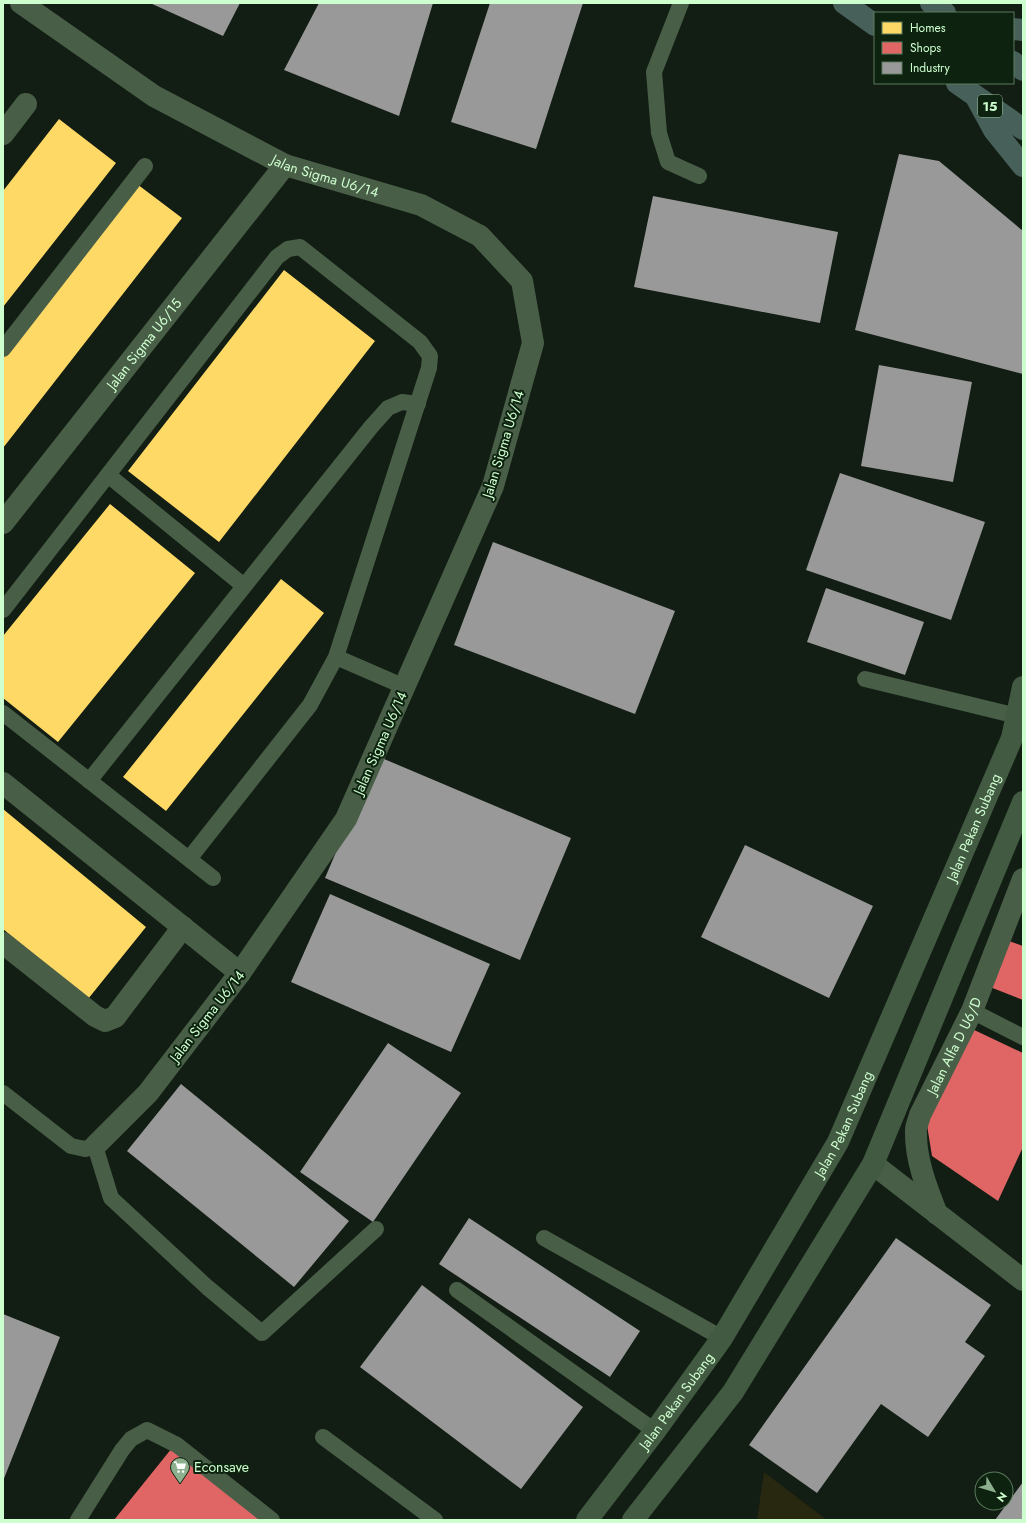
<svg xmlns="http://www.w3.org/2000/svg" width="1026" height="1523" viewBox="0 0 1026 1523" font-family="Jost,sans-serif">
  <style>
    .green { fill: #282710 }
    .homes { fill: #ffd966 }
    .shops { fill: #e06666 }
    .industry { fill: #999 }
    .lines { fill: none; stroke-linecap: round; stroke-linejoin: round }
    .lane { stroke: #485e47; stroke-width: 16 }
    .street { stroke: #485e47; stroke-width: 22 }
    .secondary { stroke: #425942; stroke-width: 22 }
    .highway { stroke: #48605a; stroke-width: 22 }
    .labels { text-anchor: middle; stroke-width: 4; stroke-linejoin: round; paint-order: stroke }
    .shield { fill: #0d220f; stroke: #94bd95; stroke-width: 1 }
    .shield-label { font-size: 13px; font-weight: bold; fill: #ceffcf }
    .street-label { font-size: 14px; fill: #ceffcf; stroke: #0d220f }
    .poi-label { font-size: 14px; fill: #ceffcf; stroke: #0d220f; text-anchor: start }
  </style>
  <rect width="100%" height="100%" fill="#121d13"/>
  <path class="green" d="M 764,1472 L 827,1520 L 757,1520 Z"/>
  <path class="homes" d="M 59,119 L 116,163 L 3,307 L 3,191 Z
    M 137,184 L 182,218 L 3,448 L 3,357 Z
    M 284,270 L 375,341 L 219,542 L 128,471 Z
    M 110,504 L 195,573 L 58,742 L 3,698 L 3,636 Z
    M 281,579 L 324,613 L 166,811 L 123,777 Z
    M 3,809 L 146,927 L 88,999 L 3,929 Z"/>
  <path class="shops" d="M 1009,941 L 1023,946 L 1023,1000 L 990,987 Z
    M 970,1028 L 1023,1053 L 1023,1147 L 998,1201 L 932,1156 L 927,1125 Z
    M 172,1448 L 261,1520 L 114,1520 Z"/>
  <path class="industry" d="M 150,3 L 240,3 L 223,36 Z
    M 319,3 L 433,3 L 399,116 L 284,70 Z
    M 490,3 L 583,3 L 536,149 L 451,122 Z
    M 899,154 L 939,161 L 1023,231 L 1023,374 L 855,330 Z
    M 653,196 L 838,232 L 820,323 L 634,287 Z
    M 879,365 L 972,382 L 953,482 L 861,466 Z
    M 840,473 L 985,522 L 951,620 L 806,570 Z
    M 493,542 L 675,611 L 635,714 L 454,645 Z
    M 826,588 L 924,622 L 905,675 L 807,642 Z
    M 377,756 L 571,838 L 520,960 L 325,878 Z
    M 745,845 L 873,906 L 829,998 L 701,937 Z
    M 330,894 L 490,964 L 451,1052 L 291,982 Z
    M 388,1043 L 461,1093 L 373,1222 L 300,1172 Z
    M 181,1084 L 349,1221 L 294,1287 L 127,1151 Z
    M 469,1218 L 640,1331 L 610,1377 L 439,1264 Z
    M 896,1238 L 991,1305 L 965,1342 L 985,1356 L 928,1437 L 881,1404 L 817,1493 L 749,1445 Z
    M 422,1285 L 583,1407 L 521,1489 L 360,1367 Z
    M 3,1314 L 60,1337 L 3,1481 Z
    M 1023,1482 L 1023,1520 L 995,1520 Z"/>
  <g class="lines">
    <path class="lane" d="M 681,3 L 654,72 L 659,133 L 668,162 L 699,176
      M 3,349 L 145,166
      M 108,475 L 244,586
      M 3,610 L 277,257 L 288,249 L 300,247 L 420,342 L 430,356 L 429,368 L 336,657 L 310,705 L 189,859
      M 336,657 L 405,687
      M 865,679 L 1017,716
      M 3,713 L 213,878
      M 89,781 L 371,427 L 388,408 L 402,402 L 418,404
      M 972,1011 L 1023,1037
      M 3,1093 L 71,1146 L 85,1149 L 95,1146 L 111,1198 L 207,1287 L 262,1333 L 376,1229
      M 544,1238 L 722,1338
      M 457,1290 L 655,1431
      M 323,1437 L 435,1520
      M 78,1520 L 122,1450 L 131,1439 L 147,1430 L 177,1445 L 272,1520"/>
    <g class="street">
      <path id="s1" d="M 21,3 L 154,96 L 285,165 L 421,205 L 480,236 L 522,281 L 533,343 L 493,486 L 346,819 L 240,973 L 148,1093 L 95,1146"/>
      <path d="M 3,134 L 26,104"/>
      <path id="s2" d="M 3,523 L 285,165"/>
      <path d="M 3,783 L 240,973"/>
      <path d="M 3,943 L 95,1016 L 105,1021 L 115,1017 L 183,927"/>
      <path d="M 873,1164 L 1023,1280"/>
      <path id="s3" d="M 937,1214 C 927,1189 915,1159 916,1130 C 916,1125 919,1120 920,1115 L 972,1011 L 1023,879"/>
    </g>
    <g class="secondary">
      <path id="s4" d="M 587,1520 L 655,1431 L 722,1338 L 838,1142 L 1012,738 L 1023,687"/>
      <path d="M 633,1520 L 733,1392 L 873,1164 L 1023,802"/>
    </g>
    <path class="highway" d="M 844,3 L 875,25
      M 931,3 L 945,13
      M 1013,29 L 1023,30
      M 1013,62 L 1023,70
      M 957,83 L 1023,129
      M 976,97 L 994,130 L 1023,166"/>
  </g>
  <defs>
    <symbol id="supermarket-pin" viewBox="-11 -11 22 30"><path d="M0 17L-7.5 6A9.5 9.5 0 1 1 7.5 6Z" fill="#8cb08d" stroke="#0d220f"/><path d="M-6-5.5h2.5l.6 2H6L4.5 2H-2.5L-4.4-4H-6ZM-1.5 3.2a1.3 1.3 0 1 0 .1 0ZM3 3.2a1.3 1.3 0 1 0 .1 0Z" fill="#fff"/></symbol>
  </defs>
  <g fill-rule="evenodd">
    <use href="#supermarket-pin" x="169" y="1456" width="22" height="30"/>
  </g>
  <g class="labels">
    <rect class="shield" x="978" y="95" width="24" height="22" rx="3"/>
    <g class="shield-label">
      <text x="990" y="111">15</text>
    </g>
    <g class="street-label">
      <text dy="5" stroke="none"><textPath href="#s1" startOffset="352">Jalan Sigma U6/14</textPath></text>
      <text dy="5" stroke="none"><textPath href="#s2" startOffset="228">Jalan Sigma U6/15</textPath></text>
      <text transform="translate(503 444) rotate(-73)" y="5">Jalan Sigma U6/14</text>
      <text transform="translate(380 743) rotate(-66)" y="5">Jalan Sigma U6/14</text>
      <text dy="5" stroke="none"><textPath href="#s4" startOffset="797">Jalan Pekan Subang</textPath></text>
      <text transform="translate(207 1016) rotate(-52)" y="5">Jalan Sigma U6/14</text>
      <text dy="5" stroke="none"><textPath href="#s3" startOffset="180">Jalan Alfa D U6/D</textPath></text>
      <text dy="5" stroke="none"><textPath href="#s4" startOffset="473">Jalan Pekan Subang</textPath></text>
      <text dy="5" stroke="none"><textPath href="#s4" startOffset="149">Jalan Pekan Subang</textPath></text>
    </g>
    <g class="poi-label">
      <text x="194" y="1472">Econsave</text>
    </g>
  </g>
  <rect width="1026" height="1523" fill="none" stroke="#ceffcf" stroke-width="8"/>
  <rect x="874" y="12" width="140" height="72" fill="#0d220f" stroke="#5a7a5c"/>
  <rect x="882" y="22" width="20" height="12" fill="#ffd966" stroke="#5a7a5c"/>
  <text x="910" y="32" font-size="12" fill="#ceffcf">Homes</text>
  <rect x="882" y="42" width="20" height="12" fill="#e06666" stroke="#5a7a5c"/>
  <text x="910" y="52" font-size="12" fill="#ceffcf">Shops</text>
  <rect x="882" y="62" width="20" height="12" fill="#999999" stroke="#5a7a5c"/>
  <text x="910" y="72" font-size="12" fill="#ceffcf">Industry</text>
  <g transform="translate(994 1491) rotate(128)"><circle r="19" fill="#0d220f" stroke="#5a7a5c"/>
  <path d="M0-3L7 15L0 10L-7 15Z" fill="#8cb08d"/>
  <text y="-6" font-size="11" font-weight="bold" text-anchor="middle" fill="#ceffcf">N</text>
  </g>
</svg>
